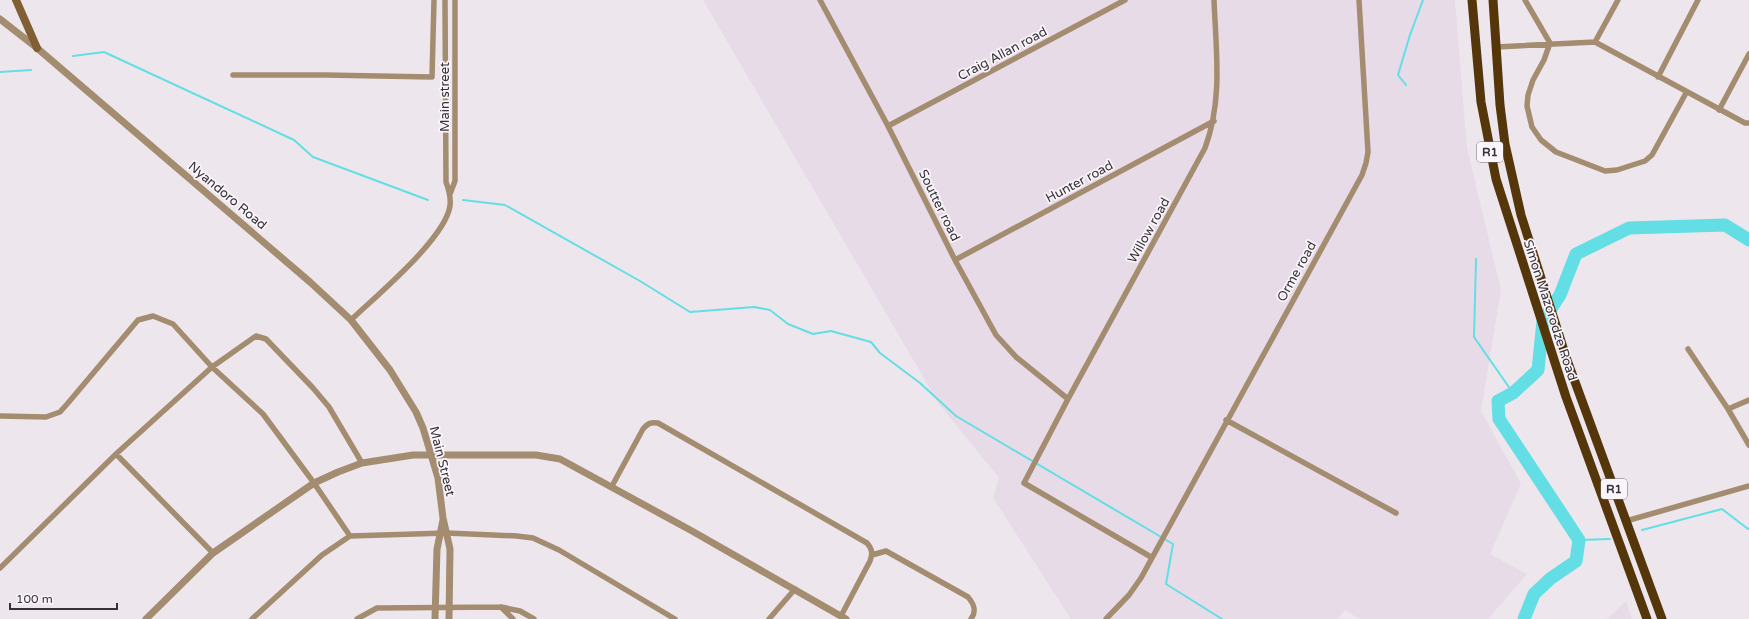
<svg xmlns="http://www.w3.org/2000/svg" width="1749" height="619" viewBox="0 0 1749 619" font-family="'Varela Round',sans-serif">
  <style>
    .built { fill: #e7dbe7 }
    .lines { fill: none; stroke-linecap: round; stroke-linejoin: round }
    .stream { stroke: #63dee5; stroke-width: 2 }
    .river { stroke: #63dee5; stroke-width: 13 }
    .minor { stroke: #a48c70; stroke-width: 5.5 }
    .tertiary { stroke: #a48c70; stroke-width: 7 }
    .secondary { stroke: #815f34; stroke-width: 8 }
    .trunk { stroke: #54360a; stroke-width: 9 }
    .labels { text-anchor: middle; stroke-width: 3.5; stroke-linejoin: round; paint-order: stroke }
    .shield { fill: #faf4fb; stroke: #706d70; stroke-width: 1 }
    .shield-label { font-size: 12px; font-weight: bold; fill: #353335 }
    .street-label { font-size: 13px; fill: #353335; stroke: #faf4fb }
  </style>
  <rect width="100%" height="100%" fill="#ede7ed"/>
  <path class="built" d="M 703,0 L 1455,0 L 1467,148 L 1501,290 L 1481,411 L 1521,484 L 1490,554 L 1527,574 L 1488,619 L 1359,619 L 1345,610 L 1338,619 L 1071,619 L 993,498 L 999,478 L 939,404 Z
    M 1626,601 L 1632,619 L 1607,619 Z"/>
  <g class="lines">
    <path class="stream" d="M 73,56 L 104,52 L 294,140 L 313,157 L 428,200
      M 0,72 L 31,70
      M 1406,85 L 1398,75 L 1410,35 L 1423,0
      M 463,200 L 505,205 L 640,281 L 690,312 L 754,307 L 770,310 L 788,324 L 813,334 L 831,331 L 871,342 L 880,353 L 920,383 L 956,416 L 1173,544 L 1166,584 L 1222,619
      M 1476,259 L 1474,337 L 1513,393
      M 1642,530 L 1722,509 L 1748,529 L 1749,528
      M 1579,540 L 1610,539"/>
    <path class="river" d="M 1524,619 L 1534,594 L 1551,578 L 1576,561 L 1579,540 L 1499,419 L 1498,401 L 1513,393 L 1538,370 L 1543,321 L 1560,295 L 1576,254 L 1629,228 L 1725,225 L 1749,240"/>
    <path class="minor" d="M 820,0 L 888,126 L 955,260 L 996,335 L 1016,357 L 1068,399
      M 1525,0 L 1550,43 L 1544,60 L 1533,80 L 1528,95 L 1527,106 L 1532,127 L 1541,140 L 1556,152 L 1605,171 L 1617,170 L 1645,161 L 1652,155 L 1686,93
      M 1595,42 L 1618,0
      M 1496,47 L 1595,42 L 1745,123 L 1749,123
      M 233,75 L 325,75 L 432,77 L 434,0
      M 1658,77 L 1698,0
      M 1719,110 L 1749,54
      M 888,126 L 1125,0
      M 450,194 L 455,181 L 455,0
      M 955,260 L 1214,121
      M 351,320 C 376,296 445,239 450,206 C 451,198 449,190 446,182 L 445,0
      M 1688,349 L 1728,409 L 1749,445
      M 1728,409 L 1749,400
      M 0,416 L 46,417 L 60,412 L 68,403 L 138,320 L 153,316 L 173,324 L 212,367 L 263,414 L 314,483 L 350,536
      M 1226,420 L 1396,513
      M 116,454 L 213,553
      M 612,486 L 643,429 C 648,423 651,422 658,423 L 867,543 C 872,549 873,553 870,561 L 841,616
      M 1626,521 L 1749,486
      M 872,555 L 886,551 L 968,597 C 974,604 977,611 971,619
      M 1151,557 L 1024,483 L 1068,399 L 1205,148 C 1223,100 1216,51 1214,0
      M 0,568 L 116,454 L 212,367 L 256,336 L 266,339 L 313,388 L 329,407 L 362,463
      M 501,607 L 513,619
      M 252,619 L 322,555 L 350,536 L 447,533 L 517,536 L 533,538 L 559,550 L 675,619
      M 357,619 L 377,608 L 501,607 L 520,611 L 534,619
      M 769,619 L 795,589
      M 1106,619 L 1129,595 L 1141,578 L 1362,175 L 1366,163 L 1368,152 L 1359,0"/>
    <path class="tertiary" d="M 0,19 L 37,48 L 310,282 L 351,320 L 390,370 L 416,412 L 423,428 L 438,478 L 443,518 L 450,549 L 449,619
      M 146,619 L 213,553 L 314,483 L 338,472 L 362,463 L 413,455 L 536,455 L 560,459 L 692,531 L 846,619
      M 435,619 L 437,549 L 443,520"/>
    <path class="secondary" d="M 16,0 L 37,48"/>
    <path class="trunk" d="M 1472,0 L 1481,102 L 1496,179 L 1566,397 L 1647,619
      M 1493,0 L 1500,105 L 1505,144 L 1521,215 L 1567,360 L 1662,619"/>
  </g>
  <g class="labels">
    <g class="shield">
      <rect x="1477" y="142" width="26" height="20" rx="3"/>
      <rect x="1601" y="479" width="26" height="20" rx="3"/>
    </g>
    <g class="shield-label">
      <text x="1490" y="156">R1</text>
      <text x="1614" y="493">R1</text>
    </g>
    <g class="street-label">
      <text transform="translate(1002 53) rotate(-28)" y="5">Craig Allan road</text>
      <text transform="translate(444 97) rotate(-90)" y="5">Main street</text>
      <text transform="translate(1079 181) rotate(-28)" y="5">Hunter road</text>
      <text transform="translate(228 195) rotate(40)" y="5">Nyandoro Road</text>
      <text transform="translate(940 205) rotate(64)" y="5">Soutter road</text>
      <text transform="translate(1148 230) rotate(-61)" y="5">Willow road</text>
      <text transform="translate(1296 271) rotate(-61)" y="5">Orme road</text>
      <text transform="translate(1551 310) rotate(72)" y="5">Simon Mazorodze Road</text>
      <text transform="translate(443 461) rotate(76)" y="5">Main Street</text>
    </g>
  </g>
  <path d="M10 603v6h107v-6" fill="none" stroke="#353335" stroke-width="2"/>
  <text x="16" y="603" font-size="12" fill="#353335" stroke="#faf4fb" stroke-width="3" paint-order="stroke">100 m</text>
</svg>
